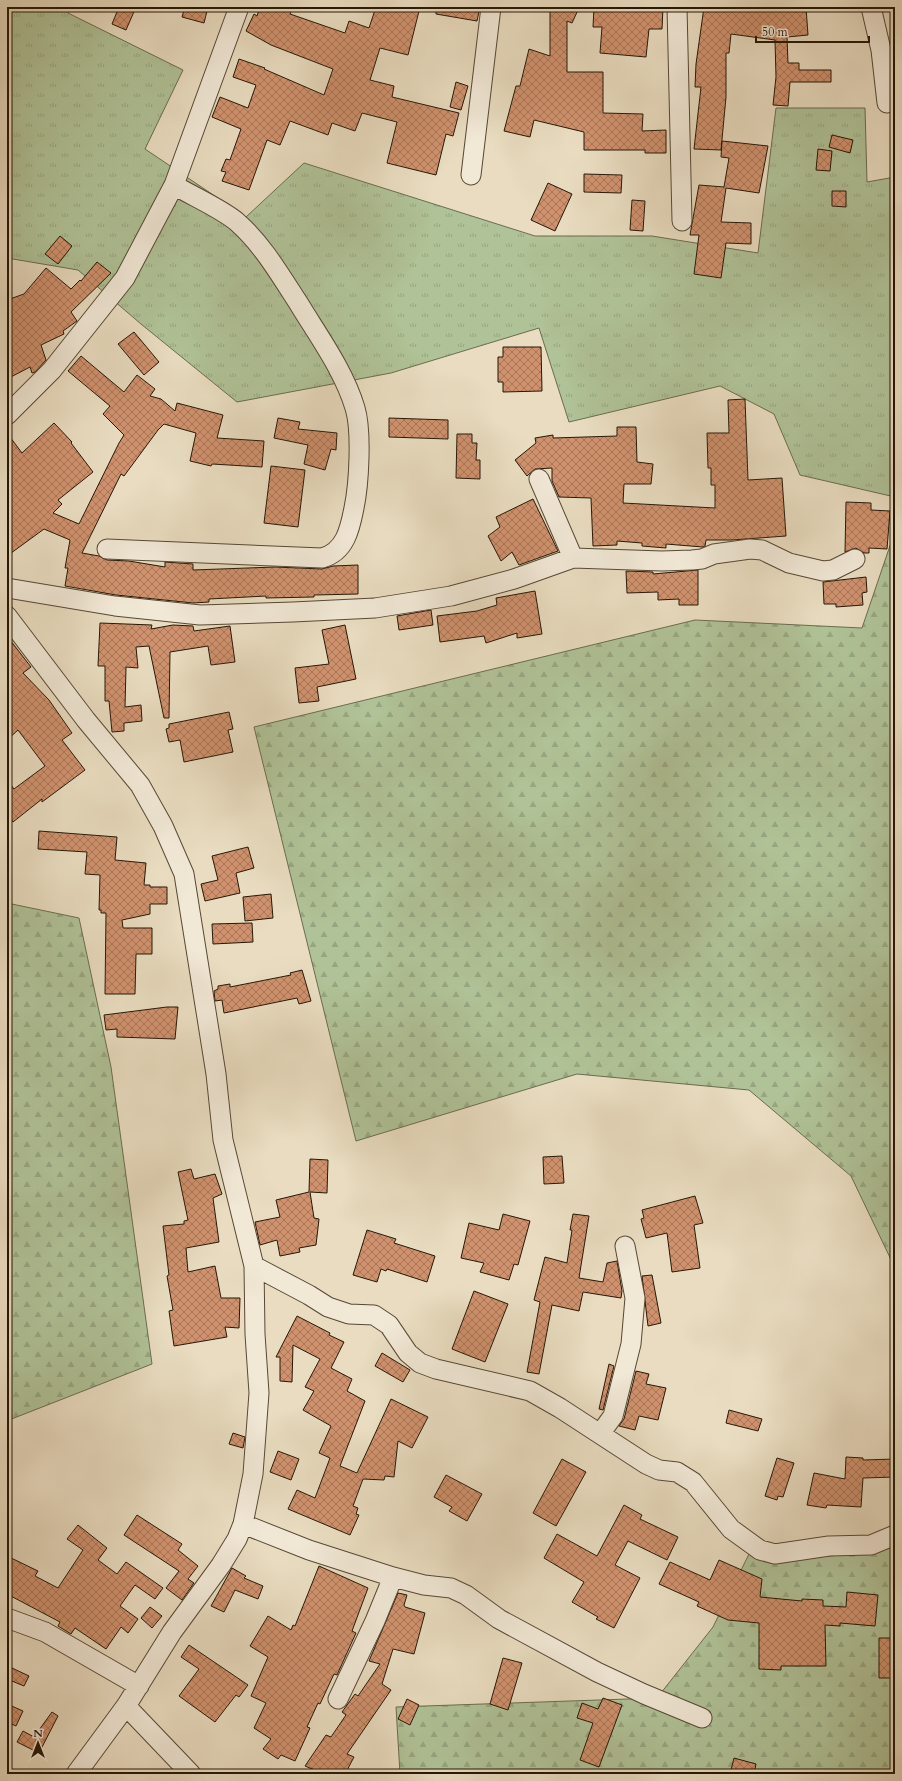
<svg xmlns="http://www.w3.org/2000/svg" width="902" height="1781" viewBox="0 0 902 1781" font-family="Cardo,serif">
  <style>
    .grass { fill: url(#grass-tufts); stroke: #6b6c4f }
    .forest { fill: url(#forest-firs); stroke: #6b6c4f }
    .building { fill: url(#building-cross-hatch); stroke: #261707 }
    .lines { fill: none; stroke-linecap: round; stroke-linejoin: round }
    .minor-casing { stroke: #574835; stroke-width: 21 }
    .minor { stroke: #f1e8d6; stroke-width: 19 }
  </style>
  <defs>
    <pattern id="grass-tufts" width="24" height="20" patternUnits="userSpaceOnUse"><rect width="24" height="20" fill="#b0c297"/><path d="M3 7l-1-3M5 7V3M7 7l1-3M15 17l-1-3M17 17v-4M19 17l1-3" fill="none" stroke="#97a681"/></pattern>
    <pattern id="forest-firs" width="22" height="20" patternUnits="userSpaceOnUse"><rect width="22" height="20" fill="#b0c297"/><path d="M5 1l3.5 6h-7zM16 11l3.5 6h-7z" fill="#97a681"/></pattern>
    <pattern id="building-cross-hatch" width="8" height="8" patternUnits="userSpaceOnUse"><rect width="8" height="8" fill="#d0926e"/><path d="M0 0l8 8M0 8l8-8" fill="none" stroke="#a97658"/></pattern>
  </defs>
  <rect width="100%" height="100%" fill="#e9dcc0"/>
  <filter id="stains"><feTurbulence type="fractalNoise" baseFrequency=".005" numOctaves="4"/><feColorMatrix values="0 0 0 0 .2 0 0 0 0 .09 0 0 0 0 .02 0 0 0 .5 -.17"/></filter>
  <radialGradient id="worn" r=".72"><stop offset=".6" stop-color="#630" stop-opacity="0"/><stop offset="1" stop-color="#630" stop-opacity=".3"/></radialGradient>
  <path class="grass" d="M 7,7 L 70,7 L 68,13 L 183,70 L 145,149 L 246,217 L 304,163 L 535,236 L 652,236 L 758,253 L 776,108 L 865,108 L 867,182 L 895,177 L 895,497 L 800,475 L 774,414 L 720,386 L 569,422 L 539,328 L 391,373 L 237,402 L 141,324 L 78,270 L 7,258 Z"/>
  <path class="forest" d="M 895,531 L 895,1268 L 851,1176 L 749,1090 L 577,1074 L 356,1141 L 254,727 L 695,620 L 862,628 Z
    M 7,903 L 79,918 L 111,1067 L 152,1364 L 9,1420 L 7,1419 Z
    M 895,1539 L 895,1774 L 400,1774 L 396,1707 L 657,1698 L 713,1627 L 751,1550 Z"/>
  <path class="building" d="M 119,7 L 136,7 L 126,30 L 112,24 Z
    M 185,7 L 208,7 L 204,23 L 182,17 Z
    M 260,7 L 293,7 L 290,14 L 345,33 L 349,21 L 369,28 L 376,7 L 420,7 L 408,55 L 380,48 L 370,80 L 394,86 L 392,97 L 459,113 L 453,136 L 446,134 L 436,175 L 387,163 L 397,122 L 362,113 L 355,131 L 332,123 L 328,135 L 290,121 L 280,145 L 267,140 L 249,190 L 222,181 L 226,172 L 221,171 L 226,159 L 230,160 L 241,129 L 212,117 L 220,97 L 248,108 L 256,85 L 233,77 L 239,59 L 265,68 L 264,69 L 324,95 L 333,69 L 271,45 L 246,31 L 254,14 L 257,16 Z
    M 436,7 L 480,7 L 477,21 L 436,14 Z
    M 550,7 L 571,7 L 578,10 L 572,23 L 567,21 L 567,72 L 603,72 L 603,113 L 643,114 L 642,131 L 666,130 L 666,153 L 645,153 L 645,150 L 584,150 L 584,132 L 534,120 L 530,137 L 504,131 L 516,86 L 520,86 L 529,49 L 550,56 Z
    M 594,7 L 663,7 L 662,29 L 649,29 L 646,57 L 600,53 L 602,27 L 593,27 Z
    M 704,7 L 806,7 L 808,35 L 787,37 L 788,63 L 799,63 L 799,70 L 831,70 L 831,82 L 790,82 L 788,106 L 773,105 L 776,77 L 775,40 L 731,34 L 729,53 L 726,53 L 726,97 L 721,150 L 694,149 L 701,87 L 695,87 L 696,64 Z
    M 456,82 L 468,86 L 461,110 L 450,107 Z
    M 832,135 L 853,140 L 850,153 L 829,147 Z
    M 722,141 L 768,146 L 759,193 L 726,188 L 721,222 L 751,223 L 751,244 L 726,243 L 721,278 L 694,274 L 699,235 L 690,235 L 699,185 L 724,187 L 729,158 L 721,157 Z
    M 818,149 L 832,151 L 830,171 L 816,170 Z
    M 584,174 L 622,175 L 621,193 L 584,192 Z
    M 548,183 L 572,194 L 555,231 L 531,220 Z
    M 832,191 L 846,191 L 846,207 L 832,206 Z
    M 632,200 L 645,201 L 643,231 L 630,230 Z
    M 60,236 L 72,246 L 58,264 L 45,254 Z
    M 97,262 L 111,273 L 71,312 L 77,321 L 63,331 L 64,334 L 41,345 L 46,360 L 35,372 L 32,373 L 30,367 L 7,379 L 7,300 L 24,294 L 46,268 L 71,289 L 80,280 L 81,281 Z
    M 134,332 L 159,362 L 144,375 L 118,344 Z
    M 503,347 L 541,347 L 542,391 L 503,392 L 503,382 L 498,382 L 498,357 L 503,357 Z
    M 81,356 L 124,392 L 137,375 L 155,389 L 150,396 L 161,399 L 175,411 L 177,403 L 223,415 L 217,438 L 264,441 L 262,467 L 212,464 L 211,466 L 190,461 L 196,433 L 164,424 L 158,430 L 124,476 L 121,474 L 82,553 L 99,556 L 107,560 L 129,561 L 165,567 L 165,562 L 193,564 L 193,570 L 275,567 L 322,569 L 333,566 L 358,565 L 358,594 L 314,595 L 314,597 L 266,598 L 266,596 L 209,599 L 209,602 L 193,603 L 116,595 L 65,586 L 68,568 L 65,568 L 70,540 L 44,529 L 7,556 L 7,433 L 22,453 L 54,423 L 72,442 L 71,443 L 93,472 L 58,500 L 62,504 L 53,513 L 79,524 L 119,443 L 124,435 L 103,414 L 110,406 L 68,371 Z
    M 745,399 L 748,480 L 782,478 L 786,536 L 732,540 L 706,540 L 705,546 L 703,547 L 666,544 L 666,548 L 642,546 L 642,543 L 617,541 L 617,545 L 593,546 L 591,498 L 559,497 L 552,481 L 552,468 L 535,469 L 527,476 L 515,460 L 536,443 L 535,438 L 553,435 L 553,438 L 617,436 L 617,427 L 636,427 L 637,462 L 653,464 L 651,484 L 624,484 L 623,503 L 715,508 L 715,485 L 711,485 L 711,468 L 708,468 L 707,433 L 729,433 L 728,400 Z
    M 278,418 L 300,422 L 298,429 L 337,433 L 336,450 L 331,449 L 325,470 L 304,464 L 308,445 L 274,438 Z
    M 389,418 L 448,420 L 448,439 L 389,437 Z
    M 457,434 L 472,434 L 472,443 L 477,443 L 476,460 L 480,460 L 480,479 L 456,478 Z
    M 271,466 L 305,470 L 298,527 L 264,523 Z
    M 533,499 L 558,551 L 519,565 L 512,552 L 501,561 L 488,536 L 500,527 L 496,517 Z
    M 846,502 L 871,503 L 871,510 L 890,511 L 887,549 L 869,548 L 869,553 L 864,553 L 856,548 L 845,552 Z
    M 698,570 L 698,605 L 679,605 L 679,599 L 658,600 L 658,592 L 627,593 L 626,571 L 653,572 L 653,574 Z
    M 866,577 L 867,592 L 862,593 L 863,605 L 836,607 L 836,604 L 824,604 L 823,582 Z
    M 535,591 L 542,634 L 517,638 L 517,633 L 486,643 L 484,636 L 440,642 L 437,616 L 477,611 L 497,605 L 496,598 Z
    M 431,610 L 433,625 L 399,630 L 397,616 Z
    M 100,623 L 152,625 L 151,629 L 173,625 L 193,626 L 194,631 L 230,626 L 235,662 L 211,665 L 208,646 L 170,652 L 169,718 L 164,718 L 149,646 L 136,647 L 138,668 L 126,667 L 125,707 L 141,705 L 142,721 L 124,723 L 124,731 L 112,732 L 109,701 L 105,701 L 105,666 L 98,666 Z
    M 345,625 L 356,679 L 317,687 L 319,701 L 299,703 L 295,668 L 329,664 L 322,630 Z
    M 7,636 L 31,667 L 23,673 L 49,700 L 72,733 L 62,740 L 85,770 L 42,802 L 42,799 L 13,822 L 7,815 L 7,780 L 14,789 L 45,766 L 18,730 L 7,740 Z
    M 229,712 L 233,729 L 228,730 L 233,752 L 184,762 L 180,740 L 169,742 L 166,729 L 169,728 L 169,724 Z
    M 39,831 L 117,837 L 115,860 L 146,863 L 144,885 L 150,885 L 150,887 L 167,887 L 167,904 L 150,904 L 150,914 L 122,920 L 123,928 L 152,928 L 152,954 L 136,954 L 135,994 L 105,994 L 106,913 L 101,913 L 101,910 L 99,910 L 100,875 L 85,874 L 87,852 L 38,849 Z
    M 248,847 L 254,868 L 236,873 L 240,893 L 205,901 L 201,884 L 218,880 L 212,856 Z
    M 271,894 L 273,918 L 245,921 L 243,897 Z
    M 252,923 L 253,942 L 213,944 L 212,924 Z
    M 302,970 L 311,1001 L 299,1004 L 297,998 L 224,1013 L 222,1000 L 215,1001 L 214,991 L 218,989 L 218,986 L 230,984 L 230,987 L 291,975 L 290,973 Z
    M 167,1007 L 178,1007 L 175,1039 L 117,1037 L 117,1029 L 106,1030 L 104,1015 Z
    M 562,1156 L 564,1183 L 544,1184 L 543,1157 Z
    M 310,1159 L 328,1160 L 327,1193 L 310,1192 L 314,1218 L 319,1219 L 316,1245 L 299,1248 L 300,1252 L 280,1256 L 277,1240 L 260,1245 L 255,1222 L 280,1217 L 276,1200 L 309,1192 Z
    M 191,1169 L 194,1179 L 215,1174 L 222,1194 L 213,1198 L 219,1242 L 186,1248 L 188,1272 L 215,1266 L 221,1298 L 240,1298 L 239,1328 L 225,1327 L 227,1337 L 174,1346 L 169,1311 L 173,1310 L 167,1276 L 169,1275 L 163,1226 L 184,1224 L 184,1221 L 188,1220 L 178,1172 Z
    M 695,1196 L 703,1223 L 694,1225 L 700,1268 L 672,1272 L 667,1233 L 646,1238 L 641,1219 L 644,1218 L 642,1210 Z
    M 503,1214 L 530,1221 L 518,1265 L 514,1264 L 509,1280 L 480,1272 L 484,1263 L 461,1258 L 469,1223 L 499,1230 Z
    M 573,1214 L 589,1216 L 579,1278 L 603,1282 L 607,1263 L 617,1261 L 622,1291 L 621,1298 L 583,1292 L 579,1311 L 552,1305 L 539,1374 L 527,1372 L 540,1302 L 534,1300 L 545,1257 L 567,1263 L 572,1230 L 570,1230 Z
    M 367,1230 L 396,1239 L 394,1243 L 435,1256 L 427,1282 L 387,1269 L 386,1271 L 381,1269 L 377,1282 L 353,1275 Z
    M 652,1275 L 661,1323 L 648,1326 L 642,1276 Z
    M 474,1291 L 508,1304 L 485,1362 L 452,1349 Z
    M 297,1316 L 330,1333 L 329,1335 L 344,1342 L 331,1368 L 352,1379 L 347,1391 L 365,1401 L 340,1466 L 357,1473 L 391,1399 L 428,1417 L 412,1448 L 398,1441 L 394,1477 L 385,1476 L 384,1480 L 363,1479 L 353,1506 L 358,1508 L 356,1514 L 359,1515 L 350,1535 L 288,1509 L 297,1490 L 315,1498 L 330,1458 L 319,1453 L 331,1426 L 303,1410 L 314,1391 L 305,1387 L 320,1359 L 293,1345 L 292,1382 L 280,1381 L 280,1357 L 276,1357 Z
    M 382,1353 L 410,1370 L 403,1382 L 375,1366 Z
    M 609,1364 L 614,1366 L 603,1410 L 599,1409 Z
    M 636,1371 L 649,1374 L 646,1384 L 666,1388 L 658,1420 L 639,1416 L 635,1430 L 619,1426 L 624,1419 Z
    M 729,1410 L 762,1419 L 758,1431 L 726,1423 Z
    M 233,1433 L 245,1437 L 243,1448 L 229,1444 Z
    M 278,1451 L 299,1459 L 291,1480 L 270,1472 Z
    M 846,1457 L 863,1458 L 863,1460 L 895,1459 L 895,1477 L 863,1478 L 861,1507 L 827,1505 L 826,1508 L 807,1505 L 814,1473 L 845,1479 Z
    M 777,1458 L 794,1463 L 783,1497 L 778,1496 L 777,1500 L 765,1496 Z
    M 562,1459 L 586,1472 L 556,1526 L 533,1513 Z
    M 446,1475 L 482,1494 L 467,1521 L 449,1511 L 452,1507 L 434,1497 Z
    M 624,1505 L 642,1515 L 640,1519 L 678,1537 L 667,1560 L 628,1541 L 615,1565 L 640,1578 L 614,1628 L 596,1619 L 598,1617 L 572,1602 L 584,1582 L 544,1558 L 557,1534 L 597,1556 Z
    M 137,1515 L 182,1544 L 178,1550 L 198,1566 L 188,1579 L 194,1583 L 182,1600 L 166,1588 L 179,1571 L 124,1535 Z
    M 78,1525 L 107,1548 L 98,1560 L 117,1574 L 126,1562 L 163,1588 L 155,1599 L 135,1585 L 120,1606 L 138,1619 L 128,1633 L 121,1627 L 106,1649 L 75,1628 L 71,1634 L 58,1626 L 60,1622 L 7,1594 L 7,1556 L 38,1571 L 35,1576 L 58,1588 L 83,1550 L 67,1539 Z
    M 719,1560 L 762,1579 L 760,1597 L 802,1601 L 802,1599 L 823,1600 L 823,1606 L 846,1607 L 847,1592 L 878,1595 L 875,1626 L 840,1623 L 840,1626 L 825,1625 L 826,1666 L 781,1666 L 781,1670 L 759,1669 L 759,1623 L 728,1620 L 697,1606 L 699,1602 L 659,1584 L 670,1562 L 710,1580 Z
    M 319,1566 L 368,1588 L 352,1631 L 356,1633 L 337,1675 L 334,1674 L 320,1704 L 318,1703 L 307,1727 L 310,1728 L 295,1761 L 281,1755 L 278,1759 L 263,1749 L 271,1739 L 254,1728 L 266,1703 L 251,1696 L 268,1657 L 250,1646 L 268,1616 L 291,1630 L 293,1625 L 295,1626 Z
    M 232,1568 L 246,1576 L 244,1578 L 263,1586 L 258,1599 L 235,1590 L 224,1612 L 211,1606 Z
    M 398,1593 L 407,1595 L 404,1605 L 405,1607 L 425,1613 L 414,1654 L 393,1649 L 382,1684 L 391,1690 L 347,1754 L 354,1757 L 345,1774 L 324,1774 L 305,1766 L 326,1735 L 331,1737 L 346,1715 L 342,1712 L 355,1694 L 358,1696 L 380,1664 L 369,1661 Z
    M 150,1607 L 162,1616 L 152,1628 L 141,1618 Z
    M 879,1638 L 895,1638 L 895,1678 L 879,1678 Z
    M 189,1645 L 248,1685 L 239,1697 L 236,1695 L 215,1722 L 179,1696 L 199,1669 L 181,1657 Z
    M 503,1658 L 522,1663 L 508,1710 L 490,1704 Z
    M 12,1668 L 29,1676 L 24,1686 L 7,1679 Z
    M 603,1698 L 622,1705 L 599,1767 L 580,1760 L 593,1723 L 577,1718 L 582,1703 L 598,1709 Z
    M 407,1699 L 419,1705 L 410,1725 L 398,1719 Z
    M 7,1704 L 23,1711 L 16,1726 L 7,1722 Z
    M 52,1712 L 58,1716 L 39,1753 L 17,1742 L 23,1731 L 34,1737 Z
    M 734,1758 L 756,1764 L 754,1774 L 730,1774 Z"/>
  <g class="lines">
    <defs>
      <path id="minor" d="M 677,7 L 682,221
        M 871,7 L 881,50 L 887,103
        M 471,175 L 491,7
        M 7,415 L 52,370 L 125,278 L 174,185 L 239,7
        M 539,479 L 573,558
        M 107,549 L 322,558 C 345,552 350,529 354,508 C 359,484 362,431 355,408 C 344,371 319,337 299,304 C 280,275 263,245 237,222 C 222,209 192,196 174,185
        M 7,588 L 115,606 L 200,615 L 293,612 L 375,608 L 451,596 L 514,579 L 573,558 L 662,561 L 692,560 L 702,559 L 714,554 L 750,549 L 762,550 L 789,563 L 823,571 L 833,570 L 855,559
        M 7,616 L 86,720 L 140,785 L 163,826 L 184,874 L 216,1074 L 223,1140 L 254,1266 L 255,1334 L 259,1393 L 253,1474 L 243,1524 L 237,1539 L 221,1565 L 172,1632 L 126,1706 L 76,1774
        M 254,1266 L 309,1295 L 328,1307 L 349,1314 L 374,1315 L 389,1325 L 408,1353 L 420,1363 L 436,1369 L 530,1391 L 560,1408 L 646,1464 L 659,1470 L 677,1472 L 693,1482 L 731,1529 L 760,1550 L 775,1554 L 829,1546 L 871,1545 L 895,1535
        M 600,1434 L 613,1416 L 631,1344 L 635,1298 L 625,1246
        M 243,1524 L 309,1550 L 393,1577 L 424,1585 L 451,1588 L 466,1595 L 499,1619 L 597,1672 L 644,1694 L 702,1718
        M 7,1618 L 45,1632 L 139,1686
        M 338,1699 L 375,1621 L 393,1577
        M 126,1706 L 191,1774"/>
    </defs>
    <use href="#minor" class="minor-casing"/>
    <use href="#minor" class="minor"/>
  </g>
  <rect width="902" height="1781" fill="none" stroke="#e9dcc0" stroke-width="24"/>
  <rect x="8" y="8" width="886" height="1765" fill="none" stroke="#261707" stroke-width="2"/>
  <rect x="12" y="12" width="878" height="1757" fill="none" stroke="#261707"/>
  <g transform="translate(38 1743)" stroke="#f1e8d6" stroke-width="3" paint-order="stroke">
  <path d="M0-3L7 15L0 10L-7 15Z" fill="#261707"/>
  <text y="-6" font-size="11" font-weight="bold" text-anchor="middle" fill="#261707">N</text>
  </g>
  <path d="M756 36v6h113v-6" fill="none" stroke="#261707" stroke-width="2"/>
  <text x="762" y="36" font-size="12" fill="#261707" stroke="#f1e8d6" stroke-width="3" paint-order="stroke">50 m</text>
  <rect width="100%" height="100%" filter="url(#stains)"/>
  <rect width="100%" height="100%" fill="url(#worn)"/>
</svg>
